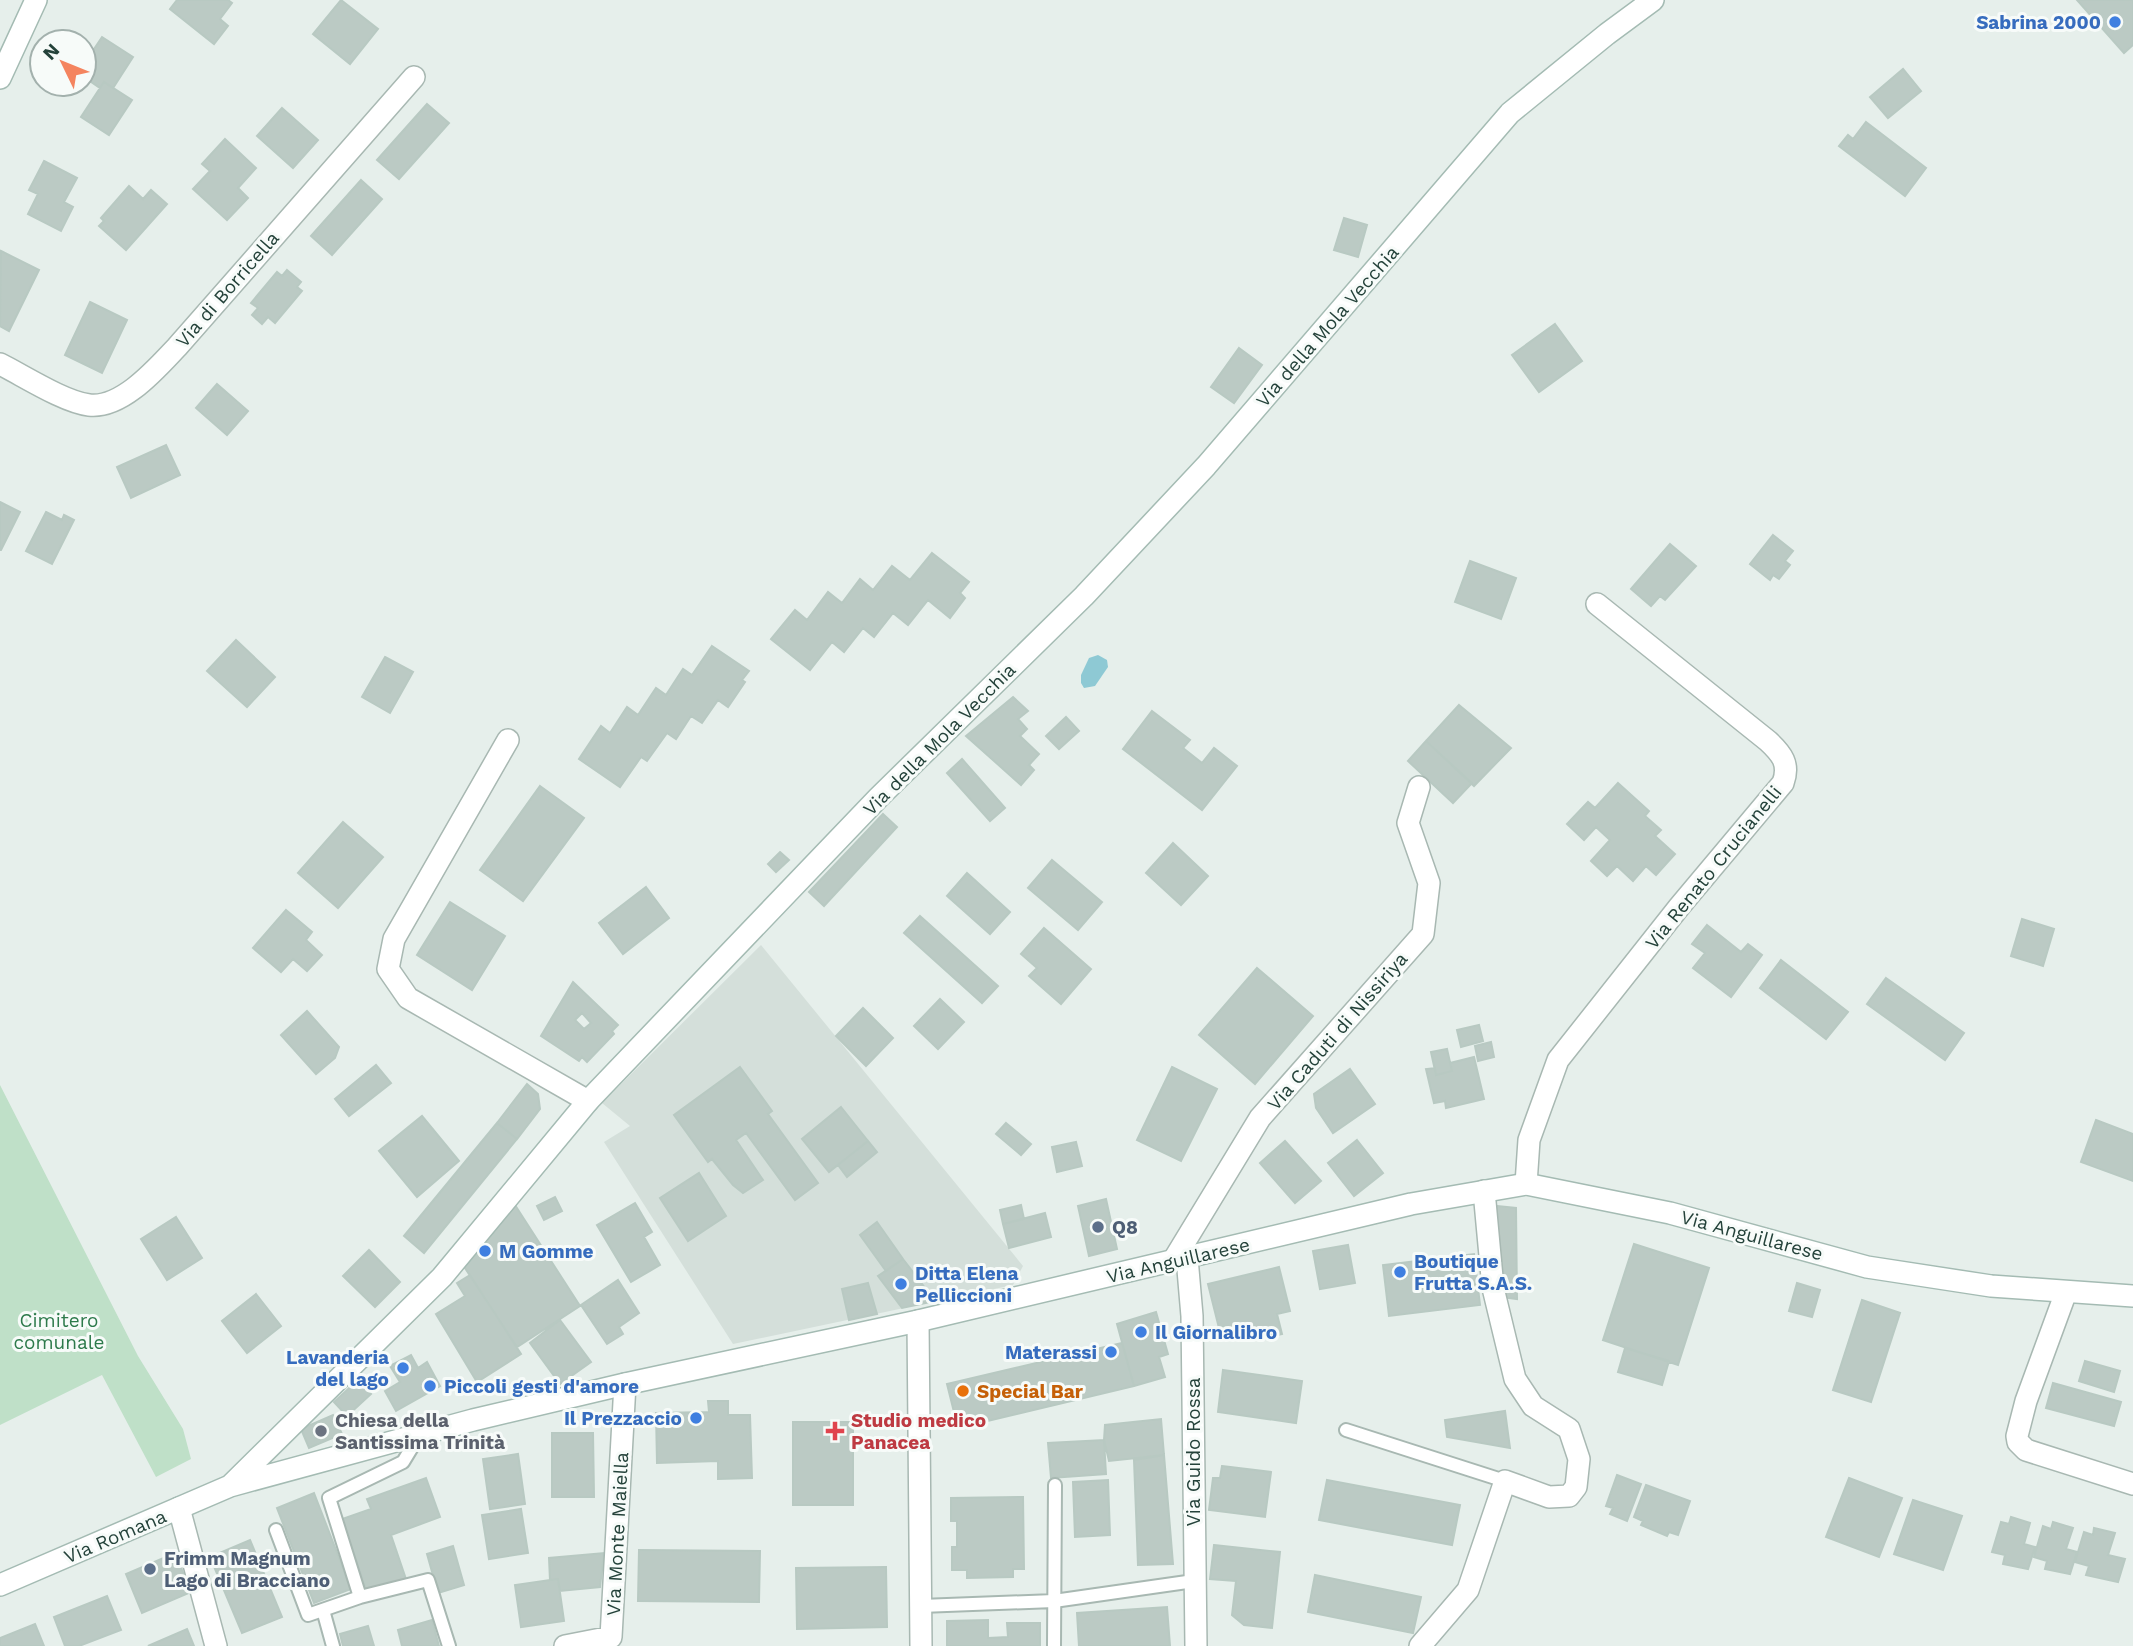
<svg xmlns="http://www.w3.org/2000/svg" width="2133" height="1646" viewBox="0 0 2133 1646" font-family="'Work Sans',sans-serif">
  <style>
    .built { fill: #d4dfda }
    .green { fill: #bfe0c8 }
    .water { fill: #8ec9d4 }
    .building { fill: #bbcac4; stroke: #b8c9c2; stroke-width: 2; fill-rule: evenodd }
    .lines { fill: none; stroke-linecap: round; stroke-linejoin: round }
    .lane-casing { stroke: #a8b8b2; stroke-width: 16 }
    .street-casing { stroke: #a8b8b2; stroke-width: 24 }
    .secondary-casing { stroke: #a4bbb3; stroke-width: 24 }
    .lane { stroke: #fff; stroke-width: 12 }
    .street { stroke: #fff; stroke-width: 21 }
    .secondary { stroke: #fff; stroke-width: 21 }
    .shop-dot { fill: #3f7fe0; stroke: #f7fbf9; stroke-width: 2.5 }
    .service-dot { fill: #5c6f8a; stroke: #f7fbf9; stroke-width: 2.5 }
    .food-dot { fill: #e8710a; stroke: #f7fbf9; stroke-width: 2.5 }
    .worship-dot { fill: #6b7280; stroke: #f7fbf9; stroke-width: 2.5 }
    .health-dot { fill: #e0444e; stroke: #f7fbf9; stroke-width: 2.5 }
    .labels { text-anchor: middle; stroke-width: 6; stroke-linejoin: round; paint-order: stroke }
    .shop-label { font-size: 19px; font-weight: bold; fill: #366cbe; stroke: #f7fbf9; text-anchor: start }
    .street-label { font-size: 19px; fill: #24423a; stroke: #f7fbf9 }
    .service-label { font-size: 19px; font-weight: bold; fill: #4e5e75; stroke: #f7fbf9; text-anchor: start }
    .park-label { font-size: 19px; fill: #2d7a4b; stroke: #f7fbf9 }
    .food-label { font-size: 19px; font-weight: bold; fill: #c56008; stroke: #f7fbf9; text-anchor: start }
    .worship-label { font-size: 19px; font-weight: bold; fill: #5b616d; stroke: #f7fbf9; text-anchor: start }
    .health-label { font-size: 19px; font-weight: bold; fill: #be3a42; stroke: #f7fbf9; text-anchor: start }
  </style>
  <rect width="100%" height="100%" fill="#e6efeb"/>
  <path class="built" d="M 761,945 L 1023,1266 L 1013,1285 L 733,1344 L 604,1142 L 630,1126 L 602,1103 Z"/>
  <path class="green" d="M 0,1085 L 138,1356 L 183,1429 L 191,1459 L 156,1477 L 102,1375 L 0,1425 Z"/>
  <path class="water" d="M 1098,655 L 1107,660 L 1108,667 L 1095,686 L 1084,688 L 1081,683 L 1081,675 L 1089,658 Z"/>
  <path class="building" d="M 177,0 L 228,0 L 232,3 L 220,19 L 228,26 L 214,44 L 170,9 Z
    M 341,0 L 378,29 L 350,64 L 313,34 Z
    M 2077,0 L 2133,0 L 2133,45 L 2124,53 Z
    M 102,37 L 133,57 L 113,88 L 104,82 L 100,88 L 84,77 L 84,64 Z
    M 1903,69 L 1921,91 L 1888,118 L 1870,97 Z
    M 104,82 L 132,100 L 109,135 L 81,117 Z
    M 427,104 L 449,123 L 399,179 L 377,160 Z
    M 282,108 L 318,140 L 293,168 L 257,136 Z
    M 1866,122 L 1926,168 L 1905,196 L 1839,146 L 1848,135 L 1853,139 Z
    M 225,139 L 256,168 L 238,188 L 248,198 L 227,220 L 193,189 L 210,171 L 202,164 Z
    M 44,161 L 77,178 L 64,202 L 73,207 L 61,231 L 28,214 L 38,194 L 29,190 Z
    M 361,180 L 382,199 L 332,255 L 311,236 Z
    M 129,186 L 143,199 L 151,190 L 167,204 L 126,250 L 99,226 L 104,221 L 101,218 Z
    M 1344,218 L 1367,225 L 1358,257 L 1334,250 Z
    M 1,251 L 39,270 L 9,331 L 0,326 Z
    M 287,270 L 301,282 L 297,287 L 302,291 L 275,323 L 268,317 L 262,324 L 252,315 L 258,308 L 251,303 L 277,272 L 282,276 Z
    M 90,302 L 127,320 L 102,373 L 65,355 Z
    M 1555,324 L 1582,361 L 1539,392 L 1512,355 Z
    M 1239,348 L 1262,365 L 1234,403 L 1211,387 Z
    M 217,384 L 248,411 L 227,435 L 196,408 Z
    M 166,445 L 180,475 L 131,498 L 117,467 Z
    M 0,502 L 20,512 L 1,550 L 0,550 Z
    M 46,512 L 62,520 L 64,515 L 74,520 L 52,564 L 26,551 Z
    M 1773,535 L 1793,551 L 1785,561 L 1790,565 L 1779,579 L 1773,575 L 1770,580 L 1750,564 Z
    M 1670,544 L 1696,566 L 1665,600 L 1660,596 L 1651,606 L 1631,589 Z
    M 932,553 L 969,582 L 960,593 L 965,598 L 950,618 L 928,600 L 908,625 L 893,613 L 874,637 L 863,628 L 844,652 L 832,642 L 810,670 L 771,639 L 795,610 L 807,620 L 828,592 L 842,603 L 860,579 L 873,590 L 892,566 L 910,580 Z
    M 1470,561 L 1516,578 L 1501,619 L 1455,602 Z
    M 236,640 L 275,677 L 247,707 L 207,671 Z
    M 712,646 L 749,671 L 742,680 L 745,682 L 728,707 L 718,700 L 702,723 L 691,716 L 676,739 L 667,733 L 647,761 L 641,757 L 620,787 L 579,759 L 601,726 L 610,733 L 627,707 L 638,715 L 656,688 L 666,695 L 683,669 L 692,675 Z
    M 385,657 L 413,672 L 390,713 L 362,697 Z
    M 1013,697 L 1028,711 L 1018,719 L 1027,729 L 1020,736 L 1039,754 L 1029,765 L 1034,770 L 1021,785 L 966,736 Z
    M 1459,705 L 1511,748 L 1474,786 L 1426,741 Z
    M 1152,711 L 1190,740 L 1183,748 L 1202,763 L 1214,748 L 1237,766 L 1202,810 L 1123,749 Z
    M 1066,717 L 1079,731 L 1059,749 L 1046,736 Z
    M 1426,741 L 1472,783 L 1453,803 L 1408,761 Z
    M 962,759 L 1005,808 L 990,821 L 947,773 Z
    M 1618,783 L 1649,811 L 1645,816 L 1661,830 L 1655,836 L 1675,854 L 1656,875 L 1646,866 L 1633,881 L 1617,866 L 1607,876 L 1591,861 L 1610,840 L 1596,827 L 1584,840 L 1567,824 L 1588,802 L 1595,808 Z
    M 540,786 L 584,818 L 523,901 L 480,870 Z
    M 883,814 L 897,827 L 824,906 L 809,892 Z
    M 343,822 L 383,857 L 338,908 L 298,873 Z
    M 1173,843 L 1208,876 L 1181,905 L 1146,873 Z
    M 780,852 L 789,860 L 776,872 L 768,864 Z
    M 1052,860 L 1102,902 L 1078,930 L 1028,888 Z
    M 967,873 L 1010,912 L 990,934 L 947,896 Z
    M 646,887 L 669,918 L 623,954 L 599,923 Z
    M 450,902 L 505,936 L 472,990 L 417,955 Z
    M 286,910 L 312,932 L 306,940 L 322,955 L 307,971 L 293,959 L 281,972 L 253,948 Z
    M 920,916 L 998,986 L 982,1003 L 904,933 Z
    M 2022,919 L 2054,929 L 2043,966 L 2011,956 Z
    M 1707,925 L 1741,952 L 1748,944 L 1762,955 L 1731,997 L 1693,968 L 1705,953 L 1692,944 Z
    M 1044,928 L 1091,969 L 1061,1004 L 1029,976 L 1037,968 L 1021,954 Z
    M 1781,960 L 1848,1012 L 1826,1039 L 1760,988 Z
    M 1257,968 L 1313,1016 L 1255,1084 L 1199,1035 Z
    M 1886,978 L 1964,1033 L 1945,1060 L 1867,1004 Z
    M 573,982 L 618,1025 L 612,1031 L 614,1034 L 587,1062 L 582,1057 L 579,1061 L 541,1036 ZM 582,1013 L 591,1023 L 584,1029 L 575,1020 Z
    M 940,999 L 964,1022 L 938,1049 L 914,1026 Z
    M 863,1008 L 893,1038 L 866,1066 L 836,1036 Z
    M 307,1011 L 339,1047 L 335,1058 L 316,1074 L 281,1035 Z
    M 1479,1025 L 1483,1041 L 1461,1047 L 1457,1030 Z
    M 1491,1042 L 1494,1057 L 1478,1061 L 1475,1046 Z
    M 1447,1049 L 1452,1071 L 1436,1075 L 1431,1052 Z
    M 1474,1057 L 1484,1099 L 1446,1108 L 1445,1101 L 1434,1103 L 1426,1069 L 1435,1068 L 1436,1075 L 1452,1071 L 1450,1063 Z
    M 376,1065 L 391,1083 L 349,1116 L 335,1099 Z
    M 740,1067 L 772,1111 L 768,1114 L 818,1183 L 795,1200 L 746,1133 L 736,1140 L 763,1180 L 743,1193 L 733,1185 L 712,1159 L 708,1162 L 674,1115 Z
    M 1172,1067 L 1217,1089 L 1181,1161 L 1137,1140 Z
    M 1350,1069 L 1375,1104 L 1333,1133 L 1316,1108 L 1314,1094 Z
    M 527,1084 L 538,1094 L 540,1109 L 517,1139 L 497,1123 Z
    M 841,1107 L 868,1141 L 829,1172 L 802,1139 Z
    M 422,1116 L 459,1161 L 417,1197 L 379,1151 Z
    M 2096,1120 L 2133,1134 L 2133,1181 L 2081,1162 Z
    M 497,1123 L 517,1139 L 424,1253 L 404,1236 Z
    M 1006,1123 L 1031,1144 L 1021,1155 L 996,1134 Z
    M 1357,1140 L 1383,1173 L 1354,1196 L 1328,1163 Z
    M 868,1141 L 877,1152 L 847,1177 L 838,1165 Z
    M 1285,1141 L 1321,1181 L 1295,1203 L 1260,1163 Z
    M 1076,1142 L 1082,1166 L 1057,1172 L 1052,1147 Z
    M 699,1173 L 726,1216 L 688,1241 L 660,1198 Z
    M 555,1197 L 562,1211 L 544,1220 L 537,1206 Z
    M 1106,1199 L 1117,1249 L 1089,1256 L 1078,1206 Z
    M 635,1203 L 652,1232 L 644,1237 L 660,1265 L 631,1282 L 597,1225 Z
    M 515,1205 L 580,1306 L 517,1347 L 463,1265 Z
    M 1021,1205 L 1024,1219 L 1003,1224 L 1000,1210 Z
    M 1497,1206 L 1516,1208 L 1517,1299 L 1502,1297 L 1497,1283 Z
    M 1045,1213 L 1051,1237 L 1009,1248 L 1003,1224 Z
    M 176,1217 L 202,1258 L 167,1280 L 141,1239 Z
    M 877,1222 L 903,1259 L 886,1271 L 860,1235 Z
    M 1634,1244 L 1709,1268 L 1678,1365 L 1603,1340 Z
    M 1348,1245 L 1355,1283 L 1320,1289 L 1313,1251 Z
    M 369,1250 L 400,1282 L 375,1307 L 343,1276 Z
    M 1474,1254 L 1480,1305 L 1389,1316 L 1383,1265 Z
    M 903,1259 L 935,1301 L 902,1308 L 878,1276 Z
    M 1279,1267 L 1290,1311 L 1277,1314 L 1282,1334 L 1256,1340 L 1253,1326 L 1229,1332 L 1228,1326 L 1219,1328 L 1208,1284 Z
    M 470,1275 L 521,1354 L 477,1382 L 436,1314 L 465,1296 L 457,1283 Z
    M 618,1280 L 639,1313 L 619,1327 L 623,1334 L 607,1344 L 581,1305 Z
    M 868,1283 L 877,1314 L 849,1320 L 842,1289 Z
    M 1797,1283 L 1820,1290 L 1812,1317 L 1789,1311 Z
    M 256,1294 L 281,1326 L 247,1353 L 222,1321 Z
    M 1862,1300 L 1900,1313 L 1871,1402 L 1833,1390 Z
    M 1156,1312 L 1168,1354 L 1159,1357 L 1165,1377 L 1134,1386 L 1117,1324 Z
    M 560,1320 L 591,1362 L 560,1384 L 530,1343 Z
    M 1122,1343 L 1134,1386 L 958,1428 L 947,1384 Z
    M 1625,1348 L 1669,1361 L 1662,1385 L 1618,1372 Z
    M 411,1355 L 418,1368 L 427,1362 L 440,1386 L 396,1411 L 385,1391 L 400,1382 L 390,1366 Z
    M 2085,1361 L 2120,1371 L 2114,1392 L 2079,1381 Z
    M 1223,1370 L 1302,1381 L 1296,1423 L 1218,1412 Z
    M 358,1380 L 371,1394 L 347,1416 L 334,1402 Z
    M 2053,1383 L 2121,1402 L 2114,1426 L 2046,1408 Z
    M 708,1401 L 728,1401 L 728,1415 L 750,1415 L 752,1478 L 718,1479 L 718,1461 L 657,1463 L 656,1413 L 709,1412 Z
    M 1505,1411 L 1510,1448 L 1447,1437 L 1445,1420 Z
    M 333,1415 L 342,1434 L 309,1448 L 301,1429 Z
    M 1161,1419 L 1164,1455 L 1109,1461 L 1104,1440 L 1105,1425 Z
    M 793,1422 L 853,1422 L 853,1505 L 793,1505 Z
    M 552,1433 L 593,1433 L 594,1497 L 552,1497 Z
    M 1104,1440 L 1106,1474 L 1051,1478 L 1048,1443 Z
    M 518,1454 L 525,1504 L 490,1509 L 483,1459 Z
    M 1164,1455 L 1173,1564 L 1138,1565 L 1134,1460 Z
    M 1222,1466 L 1271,1472 L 1265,1517 L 1209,1510 L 1213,1478 L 1220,1478 Z
    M 1617,1475 L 1641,1484 L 1627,1521 L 1610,1514 L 1613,1508 L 1606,1506 Z
    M 426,1478 L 440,1517 L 391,1535 L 406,1579 L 367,1592 L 342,1519 L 371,1509 L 367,1499 Z
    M 1849,1478 L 1902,1498 L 1879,1557 L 1826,1537 Z
    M 1108,1480 L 1110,1535 L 1075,1537 L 1073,1482 Z
    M 1327,1480 L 1460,1505 L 1452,1545 L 1319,1520 Z
    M 1646,1485 L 1690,1501 L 1678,1535 L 1669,1532 L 1667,1536 L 1641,1525 L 1643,1521 L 1634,1517 Z
    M 314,1493 L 351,1589 L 314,1603 L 277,1508 Z
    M 1023,1497 L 1024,1569 L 1013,1569 L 1013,1577 L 967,1578 L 967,1570 L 952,1570 L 952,1547 L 957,1547 L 957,1521 L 951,1521 L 951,1498 Z
    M 1913,1500 L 1962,1516 L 1943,1570 L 1894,1554 Z
    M 521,1509 L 528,1553 L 489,1559 L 482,1515 Z
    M 2011,1517 L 2030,1523 L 2024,1544 L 2035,1547 L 2028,1569 L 2003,1564 L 2005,1555 L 1992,1552 L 2001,1522 L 2009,1524 Z
    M 2053,1522 L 2073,1528 L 2066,1549 L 2077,1552 L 2070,1574 L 2045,1569 L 2047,1561 L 2034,1557 L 2043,1526 L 2051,1529 Z
    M 2094,1528 L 2115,1533 L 2108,1555 L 2125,1559 L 2118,1582 L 2086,1575 L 2089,1566 L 2075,1562 L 2084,1532 L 2093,1535 Z
    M 250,1540 L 282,1617 L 242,1633 L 210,1557 Z
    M 1214,1545 L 1280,1552 L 1272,1628 L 1244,1625 L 1232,1615 L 1236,1581 L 1210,1579 Z
    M 453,1546 L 464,1585 L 438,1593 L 427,1554 Z
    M 639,1550 L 760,1551 L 759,1602 L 638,1601 Z
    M 175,1553 L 191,1592 L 142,1613 L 126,1574 Z
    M 604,1553 L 600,1587 L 560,1591 L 558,1579 L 550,1580 L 549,1558 Z
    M 886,1567 L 887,1627 L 797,1629 L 796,1568 Z
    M 1315,1575 L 1421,1597 L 1413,1633 L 1308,1612 Z
    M 558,1579 L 564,1621 L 521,1627 L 515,1585 Z
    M 107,1596 L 121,1630 L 79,1646 L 65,1646 L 54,1617 Z
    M 1167,1607 L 1170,1646 L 1079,1646 L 1077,1613 Z
    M 432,1620 L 439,1646 L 402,1646 L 398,1630 Z
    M 988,1620 L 988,1638 L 1008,1637 L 1007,1623 L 1040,1623 L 1040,1646 L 947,1646 L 947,1621 Z
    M 35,1624 L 44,1646 L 0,1646 L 0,1638 Z
    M 368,1626 L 374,1646 L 343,1646 L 340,1634 Z
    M 187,1629 L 194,1646 L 148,1646 Z"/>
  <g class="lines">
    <defs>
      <path id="lane" d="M 1346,1430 L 1505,1481
        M 276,1530 L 308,1615 L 360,1597 L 428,1580 L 449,1646
        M 360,1597 L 329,1498 L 403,1462 L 420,1434
        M 921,1606 L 1054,1601 L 1194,1581
        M 323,1610 L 333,1646
        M 1054,1646 L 1055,1485"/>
      <path id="street" d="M 0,364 C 24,376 64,402 89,405 C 122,409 157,368 177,347 L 414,77
        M 508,740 L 394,939 L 388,969 L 408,998 L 588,1101
        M 1526,1184 L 1529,1140 L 1558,1060 L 1679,907 L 1783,783 C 1790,764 1782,754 1768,741 L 1597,604
        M 1187,1258 L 1192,1316 L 1196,1646
        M 1173,1261 L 1260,1118 L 1423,934 L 1429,883 L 1408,823 L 1419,787
        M 2066,1292 L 2026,1401 L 2017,1436 L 2018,1442 L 2026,1450 L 2133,1484
        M 918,1321 L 921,1646
        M 179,1508 L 216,1646
        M 565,1646 L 611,1637 L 625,1384
        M 1420,1646 L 1468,1590 L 1505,1481 L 1549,1497 L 1569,1496 L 1576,1487 L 1579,1459 L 1569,1429 L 1533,1406 L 1515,1379 L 1493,1288 L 1484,1191"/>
      <path id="secondary" d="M 0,78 L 36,0
        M 231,1485 L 442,1277 L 588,1101 L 878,798 L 1084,596 L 1206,466 L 1510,113 L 1607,34 L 1653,0
        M 0,1585 L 230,1486 L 473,1420 L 625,1384 L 918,1321 L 1411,1204 L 1526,1184 L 1670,1213 L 1867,1267 L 1991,1286 L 2133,1296"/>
    </defs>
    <use href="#lane" class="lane-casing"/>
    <use href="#street" class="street-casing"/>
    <use href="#secondary" class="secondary-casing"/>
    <use href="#lane" class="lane"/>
    <use href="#street" class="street"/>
    <use href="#secondary" class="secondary"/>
  </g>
  <g class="shop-dot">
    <circle cx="2115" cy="22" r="7"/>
    <circle cx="485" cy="1251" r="7"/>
    <circle cx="1400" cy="1272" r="7"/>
    <circle cx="901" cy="1284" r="7"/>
    <circle cx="1141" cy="1332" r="7"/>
    <circle cx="1111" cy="1352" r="7"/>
    <circle cx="403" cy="1368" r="7"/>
    <circle cx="430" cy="1386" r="7"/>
    <circle cx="696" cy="1418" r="7"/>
  </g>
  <g class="service-dot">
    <circle cx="1098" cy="1227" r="7"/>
    <circle cx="150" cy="1569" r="7"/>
  </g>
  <circle class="food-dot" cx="963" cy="1391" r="7"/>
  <circle class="worship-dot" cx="321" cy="1431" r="7"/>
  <path class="health-dot" d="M831.5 1420.5h7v7h7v7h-7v7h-7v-7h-7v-7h7z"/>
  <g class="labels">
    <g class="shop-label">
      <text x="2101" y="29" text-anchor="end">Sabrina 2000</text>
      <text x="499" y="1258">M Gomme</text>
      <text x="1414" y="1268">Boutique<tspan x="1414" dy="22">Frutta S.A.S.</tspan></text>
      <text x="915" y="1280">Ditta Elena<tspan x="915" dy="22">Pelliccioni</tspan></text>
      <text x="1155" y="1339">Il Giornalibro</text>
      <text x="1097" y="1359" text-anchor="end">Materassi</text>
      <text x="389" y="1364" text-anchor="end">Lavanderia<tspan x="389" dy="22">del lago</tspan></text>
      <text x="444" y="1393">Piccoli gesti d'amore</text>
      <text x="682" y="1425" text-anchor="end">Il Prezzaccio</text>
    </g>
    <g class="street-label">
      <text transform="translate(227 289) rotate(-49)" y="7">Via di Borricella</text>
      <text transform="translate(1327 326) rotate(-49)" y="7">Via della Mola Vecchia</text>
      <text transform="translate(939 739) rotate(-45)" y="7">Via della Mola Vecchia</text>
      <text transform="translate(1713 867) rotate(-51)" y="7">Via Renato Crucianelli</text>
      <text transform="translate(1337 1031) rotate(-49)" y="7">Via Caduti di Nissiriya</text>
      <text transform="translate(1752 1235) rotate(15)" y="7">Via Anguillarese</text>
      <text transform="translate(1178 1260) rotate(-13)" y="7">Via Anguillarese</text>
      <text transform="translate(1193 1452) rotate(-90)" y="7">Via Guido Rossa</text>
      <text transform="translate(617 1534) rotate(-87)" y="7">Via Monte Maiella</text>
      <text transform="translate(115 1536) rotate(-23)" y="7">Via Romana</text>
    </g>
    <g class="service-label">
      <text x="1112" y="1234">Q8</text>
      <text x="164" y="1565">Frimm Magnum<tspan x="164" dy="22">Lago di Bracciano</tspan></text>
    </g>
    <g class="park-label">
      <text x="59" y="1327">Cimitero<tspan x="59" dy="22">comunale</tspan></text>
    </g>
    <g class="food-label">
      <text x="977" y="1398">Special Bar</text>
    </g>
    <g class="worship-label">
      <text x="335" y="1427">Chiesa della<tspan x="335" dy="22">Santissima Trinità</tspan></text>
    </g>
    <g class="health-label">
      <text x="851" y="1427">Studio medico<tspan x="851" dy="22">Panacea</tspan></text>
    </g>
  </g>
  <g transform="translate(63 63) rotate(313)"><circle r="33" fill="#f7fbf9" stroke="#a3b1ad" stroke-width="2"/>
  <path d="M0-5L12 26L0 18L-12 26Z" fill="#f4845f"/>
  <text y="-10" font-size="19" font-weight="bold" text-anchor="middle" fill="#24423a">N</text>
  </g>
</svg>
